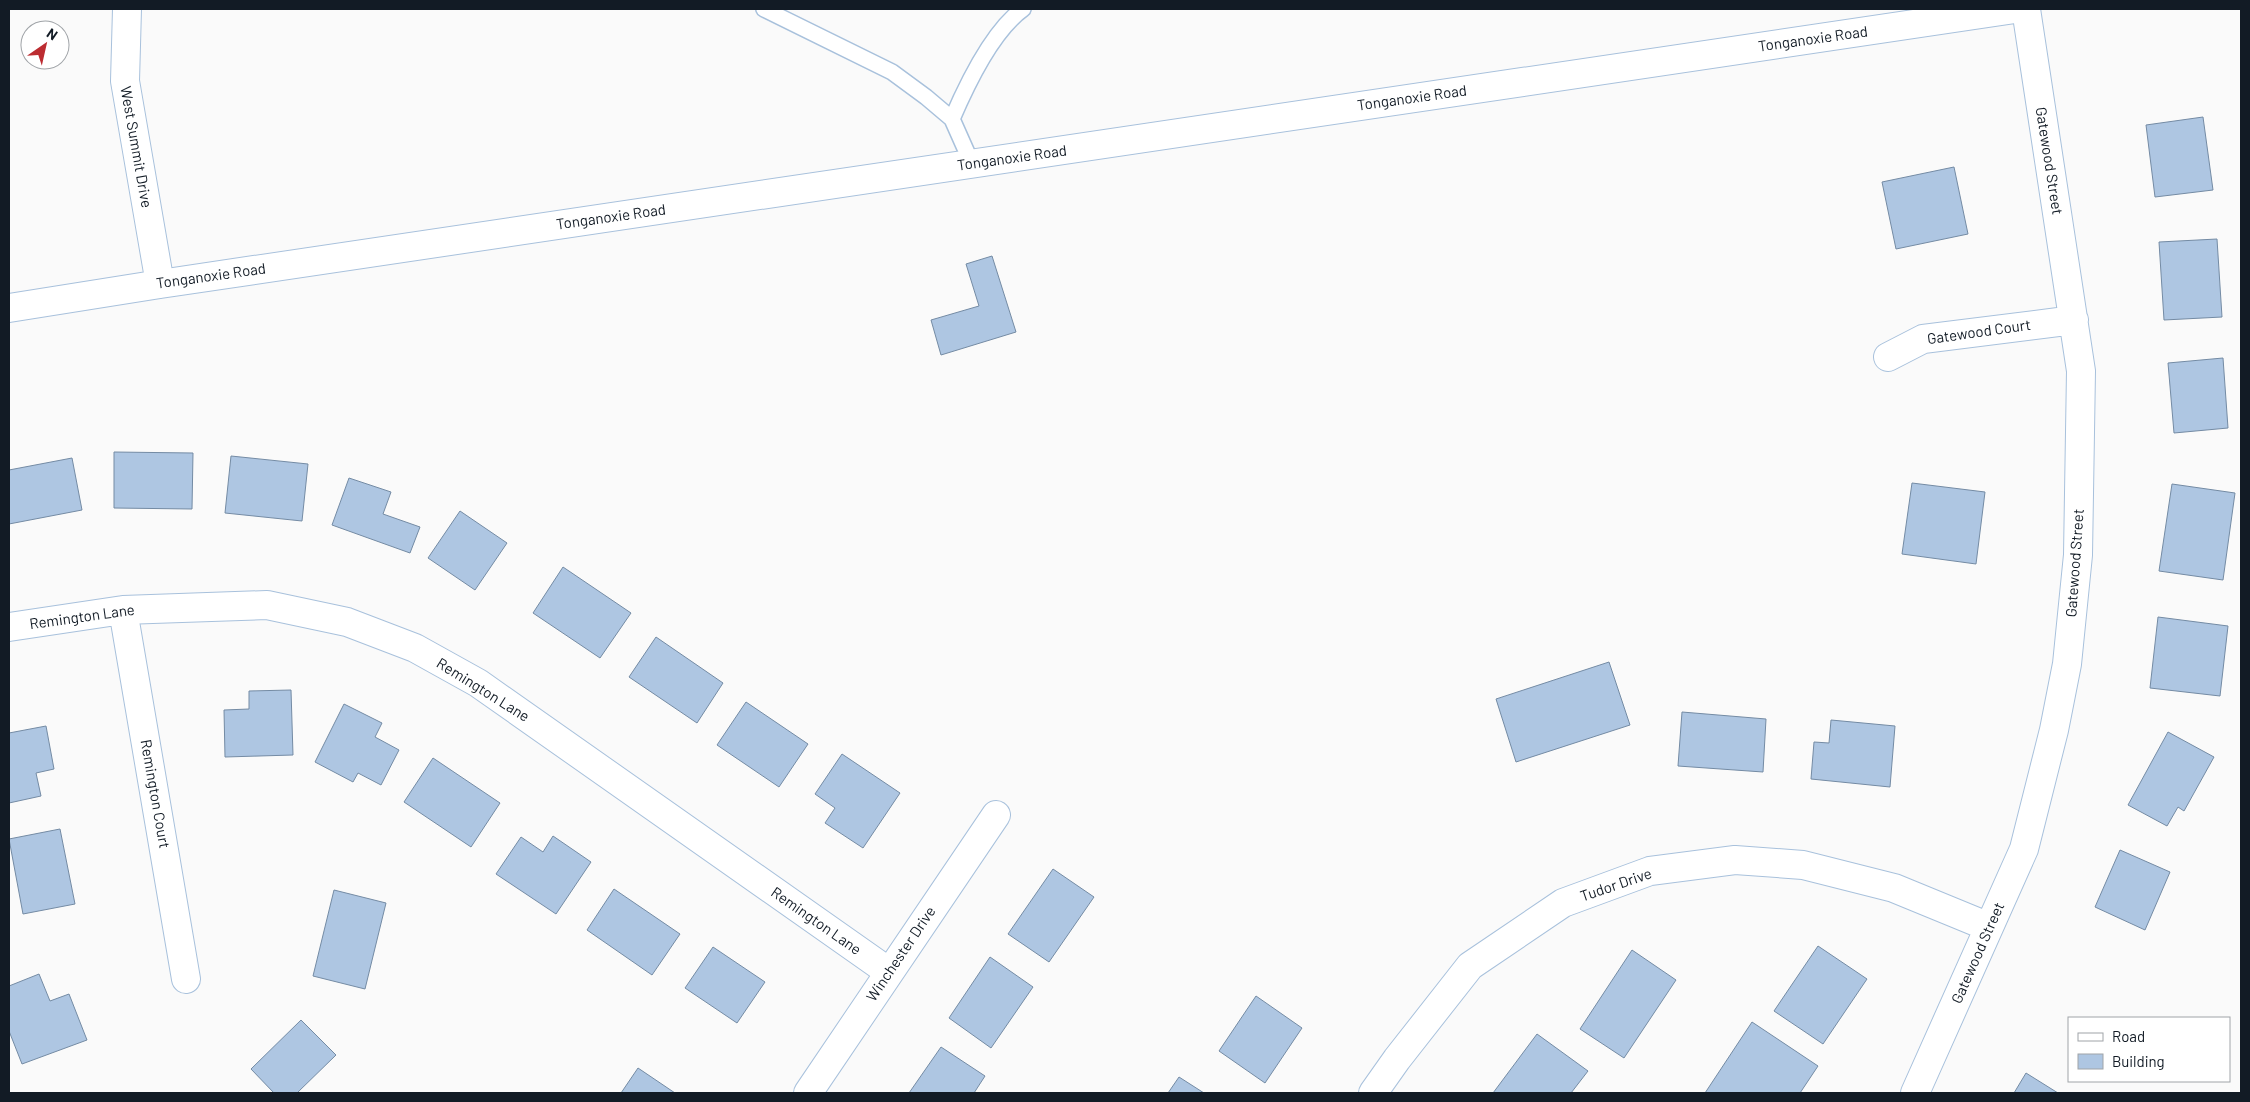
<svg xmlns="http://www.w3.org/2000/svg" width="2250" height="1102" viewBox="0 0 2250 1102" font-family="Barlow,sans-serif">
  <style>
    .building { fill: #aec6e2; stroke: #748ba4 }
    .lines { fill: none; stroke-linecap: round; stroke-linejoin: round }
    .lane-casing { stroke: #a8c1dc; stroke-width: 18 }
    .street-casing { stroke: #a8c1dc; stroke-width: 30 }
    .lane { stroke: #fff; stroke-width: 15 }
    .street { stroke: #fff; stroke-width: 28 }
    .labels { text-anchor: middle; stroke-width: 5; stroke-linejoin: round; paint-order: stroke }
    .street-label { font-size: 15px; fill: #121b25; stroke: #fff }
  </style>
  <rect width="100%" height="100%" fill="#fafafa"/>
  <path class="building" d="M 2203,117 L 2213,190 L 2155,197 L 2146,125 Z
    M 1954,167 L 1968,234 L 1896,249 L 1882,182 Z
    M 2217,239 L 2222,317 L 2164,320 L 2159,242 Z
    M 992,256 L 1016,332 L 941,355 L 931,320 L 979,306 L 966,264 Z
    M 2223,358 L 2228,428 L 2174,433 L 2168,363 Z
    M 114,452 L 193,453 L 192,509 L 114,508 Z
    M 231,456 L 308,464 L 302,521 L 225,513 Z
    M 72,458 L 82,510 L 9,524 L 9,470 Z
    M 349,478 L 391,492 L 383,514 L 420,527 L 410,553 L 332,525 Z
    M 1912,483 L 1985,492 L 1976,564 L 1902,554 Z
    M 2172,484 L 2235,493 L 2223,580 L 2159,571 Z
    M 460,511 L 507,543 L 475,590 L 428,558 Z
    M 563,567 L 631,613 L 600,658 L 533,613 Z
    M 2158,617 L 2228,626 L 2220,696 L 2150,688 Z
    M 656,637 L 723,683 L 697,723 L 629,677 Z
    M 1609,662 L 1630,725 L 1516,762 L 1496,699 Z
    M 291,690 L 293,755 L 225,757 L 224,710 L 249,709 L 249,691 Z
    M 746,702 L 808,744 L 779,787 L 717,745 Z
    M 344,704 L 382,723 L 375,737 L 399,750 L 381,785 L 358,773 L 353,782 L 315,762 Z
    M 1682,712 L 1766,719 L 1763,772 L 1678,766 Z
    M 1831,720 L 1895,726 L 1890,787 L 1811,779 L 1814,742 L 1829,743 Z
    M 46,726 L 54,769 L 36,773 L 41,796 L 9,803 L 9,733 Z
    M 2168,732 L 2214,757 L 2184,811 L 2178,807 L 2167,826 L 2128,805 Z
    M 842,754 L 900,793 L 863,848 L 825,823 L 835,808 L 815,794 Z
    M 433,758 L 500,803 L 471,847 L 404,802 Z
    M 60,829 L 75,904 L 23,914 L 9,839 Z
    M 553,836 L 591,862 L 556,914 L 496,874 L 521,837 L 543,852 Z
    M 2120,850 L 2170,872 L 2145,930 L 2095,907 Z
    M 1053,869 L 1094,897 L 1049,962 L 1008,934 Z
    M 614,889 L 680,934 L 652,975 L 587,930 Z
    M 334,890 L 386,903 L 365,989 L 313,976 Z
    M 1818,946 L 1867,979 L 1823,1044 L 1774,1011 Z
    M 713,947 L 765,982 L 737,1023 L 685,988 Z
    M 1632,950 L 1676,980 L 1624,1058 L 1580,1029 Z
    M 990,957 L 1033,987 L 991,1048 L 949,1018 Z
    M 39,974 L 50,1001 L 69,994 L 87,1040 L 22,1064 L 9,1031 L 9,986 Z
    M 1256,996 L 1302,1028 L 1265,1083 L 1219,1051 Z
    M 301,1020 L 336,1055 L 297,1093 L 274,1093 L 251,1069 Z
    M 1752,1022 L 1818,1066 L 1800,1093 L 1705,1093 Z
    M 1537,1034 L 1588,1071 L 1571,1093 L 1493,1093 Z
    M 941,1047 L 985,1076 L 974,1093 L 909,1093 Z
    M 638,1068 L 675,1093 L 621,1093 Z
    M 2026,1073 L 2058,1093 L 2014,1093 Z
    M 1179,1077 L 1204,1093 L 1168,1093 Z"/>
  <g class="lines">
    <defs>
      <path id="lane" d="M 764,9 L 892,72 L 926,97 L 952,119 L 972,164
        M 952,119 C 967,84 992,31 1023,9"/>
      <path id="street" d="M 127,9 L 125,81 L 160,284
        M 9,308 L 160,284 L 2015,9
        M 1888,357 L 1923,339 L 2074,320
        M 123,610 L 186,979
        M 9,627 L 123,610 L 267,605 L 347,622 L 415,648 L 478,683 L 889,972
        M 808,1093 L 996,815
        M 1373,1093 L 1397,1059 L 1470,966 L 1563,903 L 1650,871 L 1735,860 L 1803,865 L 1894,888 L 1989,927
        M 1915,1093 L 2024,849 L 2054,730 L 2067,664 L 2078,555 L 2081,371 L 2026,9"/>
    </defs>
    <use href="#lane" class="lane-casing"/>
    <use href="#street" class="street-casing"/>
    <use href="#lane" class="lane"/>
    <use href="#street" class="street"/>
  </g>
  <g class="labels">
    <g class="street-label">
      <text transform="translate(1813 39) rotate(-8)" y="5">Tonganoxie Road</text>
      <text transform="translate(1412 98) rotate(-8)" y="5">Tonganoxie Road</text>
      <text transform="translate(136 147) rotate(80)" y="5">West Summit Drive</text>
      <text transform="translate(1012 158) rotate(-8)" y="5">Tonganoxie Road</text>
      <text transform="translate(2049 161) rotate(81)" y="5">Gatewood Street</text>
      <text transform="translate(611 217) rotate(-8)" y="5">Tonganoxie Road</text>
      <text transform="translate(211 276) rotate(-8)" y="5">Tonganoxie Road</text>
      <text transform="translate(1979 332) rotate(-8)" y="5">Gatewood Court</text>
      <text transform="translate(2075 563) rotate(-86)" y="5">Gatewood Street</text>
      <text transform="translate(82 617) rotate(-8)" y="5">Remington Lane</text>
      <text transform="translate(483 690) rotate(32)" y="5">Remington Lane</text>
      <text transform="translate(155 794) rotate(80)" y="5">Remington Court</text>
      <text transform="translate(1616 885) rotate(-19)" y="5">Tudor Drive</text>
      <text transform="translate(816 921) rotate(35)" y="5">Remington Lane</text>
      <text transform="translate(1978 953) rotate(-66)" y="5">Gatewood Street</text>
      <text transform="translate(901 954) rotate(-56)" y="5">Winchester Drive</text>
    </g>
  </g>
  <rect width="2250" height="1102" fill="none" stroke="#121b25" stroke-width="20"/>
  <rect x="2068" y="1017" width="162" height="65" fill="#ffffff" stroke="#a0a4a8"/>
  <rect x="2078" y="1033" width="25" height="8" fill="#ffffff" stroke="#a0a4a8"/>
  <text x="2112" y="1042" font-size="15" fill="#121b25">Road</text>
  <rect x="2078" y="1054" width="25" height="15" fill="#aec6e2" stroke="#a0a4a8"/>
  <text x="2112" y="1067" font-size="15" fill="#121b25">Building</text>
  <g transform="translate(45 45) rotate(34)"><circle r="24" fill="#ffffff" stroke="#a0a4a8"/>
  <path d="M0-4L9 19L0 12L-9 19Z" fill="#bc2c31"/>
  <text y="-8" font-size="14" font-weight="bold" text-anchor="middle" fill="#121b25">N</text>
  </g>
</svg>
